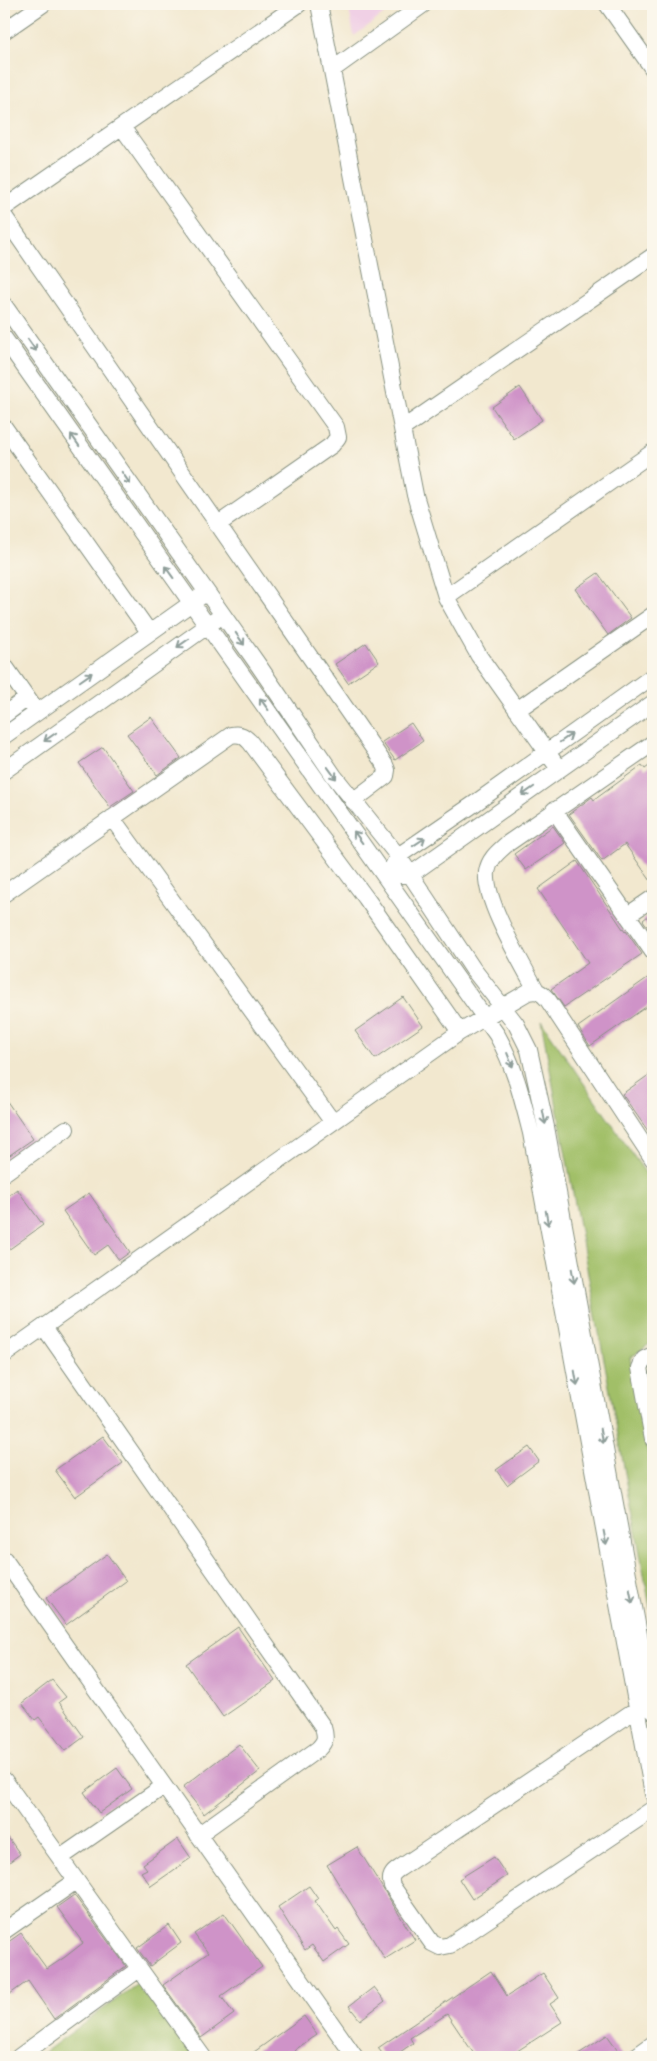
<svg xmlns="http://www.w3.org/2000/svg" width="657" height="2061" viewBox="0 0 657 2061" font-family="'Gochi Hand',sans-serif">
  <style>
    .built { fill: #f0d0e5 }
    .green { fill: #a1bf67; stroke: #607e4e }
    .building { fill: #cf93c8 }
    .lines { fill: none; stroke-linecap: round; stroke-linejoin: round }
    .minor-casing { stroke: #889282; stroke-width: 18 }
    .minor { stroke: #fff; stroke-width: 16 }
    .oneway { stroke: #8f9e9a }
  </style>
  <rect width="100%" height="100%" fill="#fbf7ec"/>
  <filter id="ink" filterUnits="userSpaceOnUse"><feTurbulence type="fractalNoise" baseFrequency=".02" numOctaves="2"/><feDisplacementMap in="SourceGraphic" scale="10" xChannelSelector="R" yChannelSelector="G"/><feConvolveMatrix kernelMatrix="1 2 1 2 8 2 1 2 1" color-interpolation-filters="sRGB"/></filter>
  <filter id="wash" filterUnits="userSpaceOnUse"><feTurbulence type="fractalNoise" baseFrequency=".0096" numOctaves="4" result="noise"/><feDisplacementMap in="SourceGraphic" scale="20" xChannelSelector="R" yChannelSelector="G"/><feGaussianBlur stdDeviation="1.12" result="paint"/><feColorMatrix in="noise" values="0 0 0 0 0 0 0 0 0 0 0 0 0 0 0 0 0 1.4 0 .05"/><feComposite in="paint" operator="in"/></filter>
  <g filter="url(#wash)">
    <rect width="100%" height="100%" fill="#f2e8cf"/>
    <path class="built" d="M 348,4 L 398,4 L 354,36 Z"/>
    <path class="green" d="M 541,1021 L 653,1184 L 653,1344 L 648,1345 L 630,1358 L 653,1481 L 653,1623 Z
      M 140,1982 L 195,2057 L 38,2057 Z"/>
    <g id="blocks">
      <path class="building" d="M 520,387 L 542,420 L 514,439 L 492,407 Z
        M 598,573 L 631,618 L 608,635 L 575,589 Z
        M 366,643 L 379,662 L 348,683 L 335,664 Z
        M 151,717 L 181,758 L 157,775 L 127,734 Z
        M 411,723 L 423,741 L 395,760 L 382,742 Z
        M 103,747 L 134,791 L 110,807 L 79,763 Z
        M 653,763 L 653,884 L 625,844 L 602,861 L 569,814 L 592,797 L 594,800 L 642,765 L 645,769 Z
        M 553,826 L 565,843 L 526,870 L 514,854 Z
        M 577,861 L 625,932 L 626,931 L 642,954 L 564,1007 L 551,989 L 588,963 L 538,889 Z
        M 653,912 L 653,935 L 643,920 Z
        M 653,974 L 653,1002 L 590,1046 L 578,1027 Z
        M 403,997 L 423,1026 L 375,1059 L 355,1031 Z
        M 653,1072 L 653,1138 L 622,1094 Z
        M 4,1097 L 33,1139 L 4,1159 Z
        M 17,1189 L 43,1225 L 4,1253 L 4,1199 Z
        M 89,1193 L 130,1252 L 119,1260 L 108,1245 L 94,1255 L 63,1211 Z
        M 103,1436 L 123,1463 L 75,1497 L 55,1470 Z
        M 529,1447 L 539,1461 L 507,1485 L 496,1470 Z
        M 107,1554 L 126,1581 L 66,1625 L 46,1598 Z
        M 238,1627 L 275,1681 L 223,1717 L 186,1664 Z
        M 52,1680 L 66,1697 L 59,1702 L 84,1737 L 65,1751 L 39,1717 L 35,1720 L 22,1703 Z
        M 239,1744 L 260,1771 L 204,1814 L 183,1787 Z
        M 117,1768 L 132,1789 L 99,1813 L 84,1792 Z
        M 4,1832 L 20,1854 L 4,1866 Z
        M 178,1839 L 191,1858 L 151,1886 L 141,1872 L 147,1869 L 143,1864 Z
        M 357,1847 L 415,1940 L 385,1959 L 327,1865 Z
        M 494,1857 L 507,1876 L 472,1899 L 459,1879 Z
        M 309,1886 L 318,1899 L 315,1901 L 336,1931 L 338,1929 L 349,1944 L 324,1962 L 312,1945 L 305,1950 L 278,1907 Z
        M 74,1895 L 126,1966 L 54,2019 L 28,1981 L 10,1994 L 4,1986 L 4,1945 L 21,1933 L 47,1969 L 65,1957 L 83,1943 L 57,1907 Z
        M 224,1913 L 262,1967 L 221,1996 L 234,2014 L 201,2038 L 163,1985 L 208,1953 L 194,1934 Z
        M 169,1925 L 181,1943 L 150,1966 L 137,1948 Z
        M 491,1971 L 507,1996 L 543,1973 L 559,1998 L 550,2004 L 562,2022 L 508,2057 L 476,2057 L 447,2014 L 410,2038 L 413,2043 L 393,2057 L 385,2057 L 378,2048 Z
        M 374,1987 L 385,2001 L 360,2020 L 349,2006 Z
        M 304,2016 L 317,2034 L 295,2050 L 300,2057 L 247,2057 Z
        M 607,2035 L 623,2057 L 574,2057 Z"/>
    </g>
  </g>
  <g filter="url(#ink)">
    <use href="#blocks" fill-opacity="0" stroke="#889282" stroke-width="1"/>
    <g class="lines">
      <defs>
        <path id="minor" d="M 319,4 L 415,495 L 446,597 L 479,656 L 559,769
          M 607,4 L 653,69
          M 4,31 L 43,4
          M 332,70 L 424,4
          M 122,127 L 336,427 L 338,437 L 332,445 L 217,525
          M 4,208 L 299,4
          M 4,216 L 385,765 L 387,770 L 386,776 L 353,801
          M 4,305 L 259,666 L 334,776 L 398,856 L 473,969 L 516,1024 L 529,1050 L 546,1127 L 653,1711
          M 4,338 L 497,1035 C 515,1067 522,1098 531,1133 L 653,1794
          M 4,427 L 149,632
          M 402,429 L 653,256
          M 446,597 L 653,452
          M 4,665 L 37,712
          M 517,710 L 653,615
          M 4,715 L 27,698
          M 4,736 L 200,597
          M 4,771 L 217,619
          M 554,810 L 653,952
          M 112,818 L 332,1121
          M 393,866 L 398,856 L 474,804 L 653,676
          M 401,875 L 410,875 L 653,703
          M 4,894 L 231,735 C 240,733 244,736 250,742 L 366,898 L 460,1032
          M 628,915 L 653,898
          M 536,990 C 522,963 484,901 487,872 C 489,859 498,852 507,844 L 653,743
          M 4,1173 L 66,1129
          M 44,1327 L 323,1727 C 326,1737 326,1741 318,1749 L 198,1835
          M 4,1355 L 460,1032 L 528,992 C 538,990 541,992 548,1000 L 653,1159
          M 653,1355 L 644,1359 L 640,1368 L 653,1439
          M 4,1559 L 355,2057
          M 637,1709 L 400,1868 C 392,1873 389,1877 392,1886 L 432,1943 L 440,1947 L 450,1945 L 653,1809
          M 4,1780 L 203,2057
          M 60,1858 L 164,1786
          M 4,1931 L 76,1881
          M 19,2057 L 139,1969
          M 635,2057 L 653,2044"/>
      </defs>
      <use href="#minor" class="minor-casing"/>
      <use href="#minor" class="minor"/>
    </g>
    <defs><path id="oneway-shaft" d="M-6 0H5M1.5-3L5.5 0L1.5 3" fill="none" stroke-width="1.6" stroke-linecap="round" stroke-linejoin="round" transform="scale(1.25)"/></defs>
    <g class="oneway">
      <use href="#oneway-shaft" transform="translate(32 345) rotate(55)"/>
      <use href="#oneway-shaft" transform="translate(75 440) rotate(-125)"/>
      <use href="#oneway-shaft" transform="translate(126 478) rotate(55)"/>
      <use href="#oneway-shaft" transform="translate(169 572) rotate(-126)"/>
      <use href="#oneway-shaft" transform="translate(240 639) rotate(55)"/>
      <use href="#oneway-shaft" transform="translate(183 643) rotate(145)"/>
      <use href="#oneway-shaft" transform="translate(86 677) rotate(-35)"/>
      <use href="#oneway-shaft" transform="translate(264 704) rotate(-126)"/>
      <use href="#oneway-shaft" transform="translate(50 737) rotate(145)"/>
      <use href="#oneway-shaft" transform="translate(566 738) rotate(-35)"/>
      <use href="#oneway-shaft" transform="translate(332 773) rotate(54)"/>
      <use href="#oneway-shaft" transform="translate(528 791) rotate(145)"/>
      <use href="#oneway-shaft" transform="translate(358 837) rotate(-126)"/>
      <use href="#oneway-shaft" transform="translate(419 842) rotate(-34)"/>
      <use href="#oneway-shaft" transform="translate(510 1060) rotate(68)"/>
      <use href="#oneway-shaft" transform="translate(544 1117) rotate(79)"/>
      <use href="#oneway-shaft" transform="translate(547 1218) rotate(80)"/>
      <use href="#oneway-shaft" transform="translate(573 1276) rotate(80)"/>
      <use href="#oneway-shaft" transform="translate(576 1378) rotate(80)"/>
      <use href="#oneway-shaft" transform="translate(602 1436) rotate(80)"/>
      <use href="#oneway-shaft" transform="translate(605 1538) rotate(79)"/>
      <use href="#oneway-shaft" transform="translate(631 1596) rotate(79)"/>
    </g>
  </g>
  <rect width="657" height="2061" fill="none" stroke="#fbf7ec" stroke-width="20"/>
</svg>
